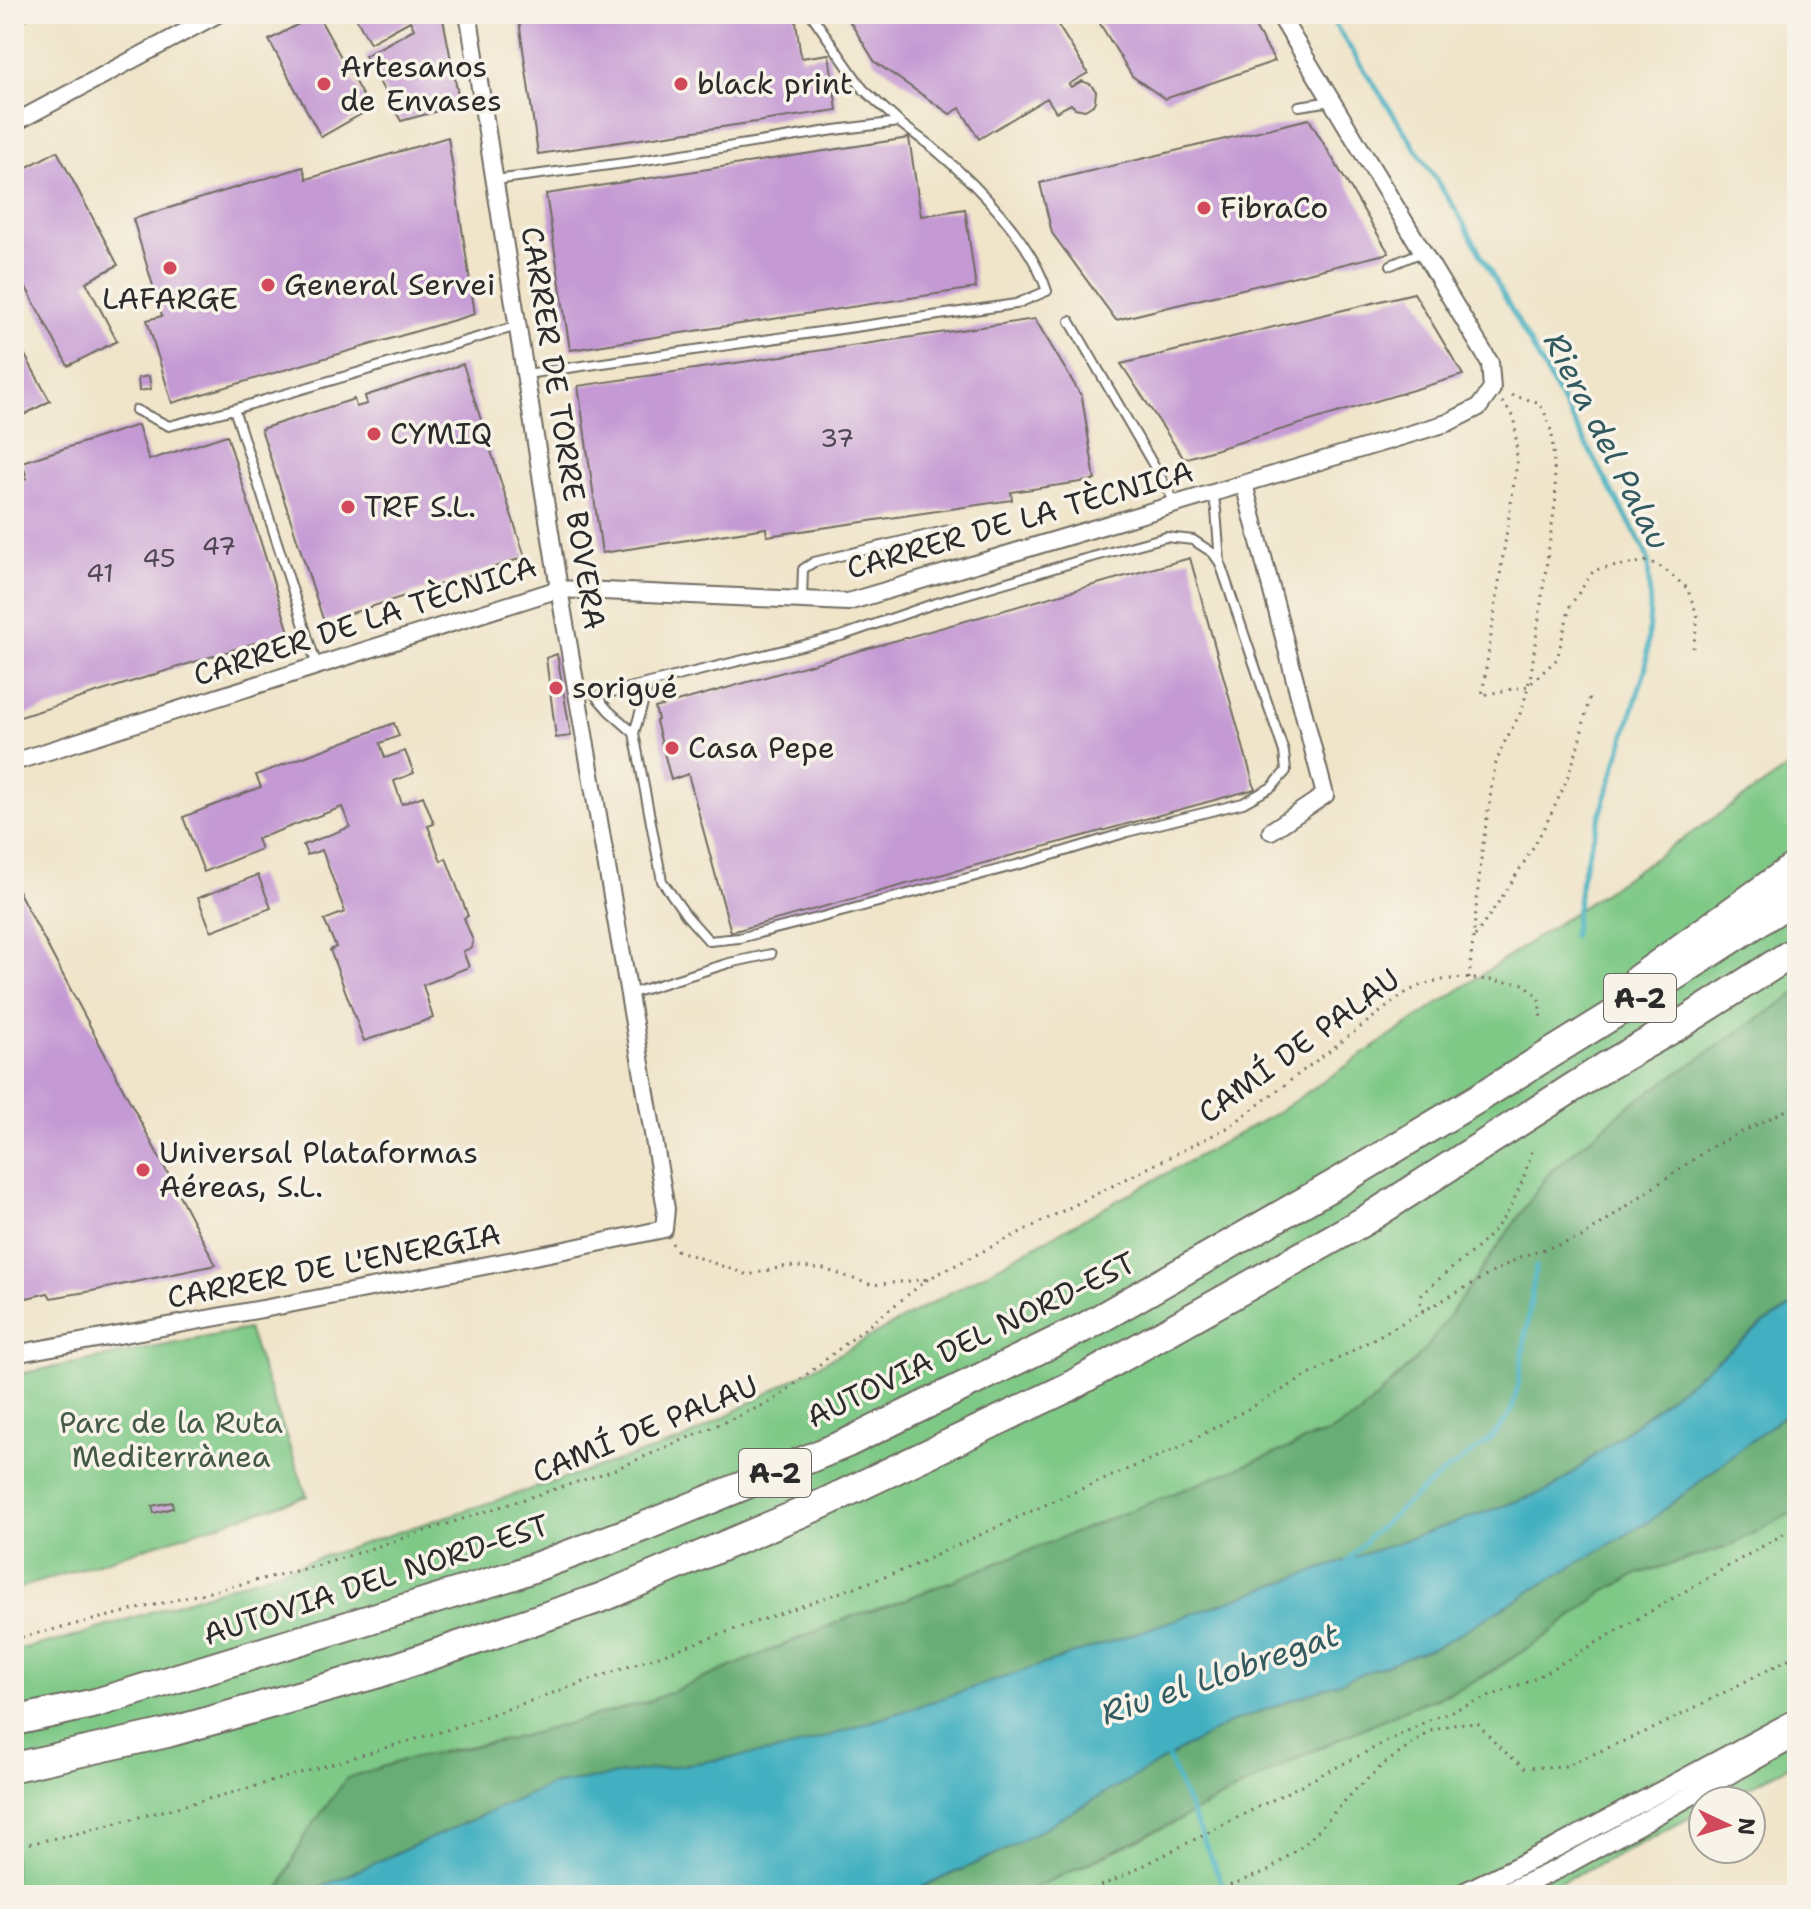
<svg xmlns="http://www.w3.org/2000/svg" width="1811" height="1909" viewBox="0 0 1811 1909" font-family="'Shantell Sans',sans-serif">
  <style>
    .green { fill: #7fc987; stroke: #557a59; stroke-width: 2 }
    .forest { fill: #67ad74; stroke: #496c50; stroke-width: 2 }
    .water { fill: #43b0c1; stroke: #376e76; stroke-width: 2 }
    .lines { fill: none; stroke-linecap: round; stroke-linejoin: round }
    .stream { stroke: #43b0c1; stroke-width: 5 }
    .building { fill: #c59ad4 }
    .service-casing { stroke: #706c62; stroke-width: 12 }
    .minor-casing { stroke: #706c62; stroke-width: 20 }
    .tertiary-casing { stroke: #706c62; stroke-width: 22 }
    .motorway-casing { stroke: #706c62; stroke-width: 32 }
    .path { stroke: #706c62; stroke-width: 3; stroke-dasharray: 2 6; stroke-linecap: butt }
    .service { stroke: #fff; stroke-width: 8 }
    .minor { stroke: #fff; stroke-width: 16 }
    .tertiary { stroke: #fff; stroke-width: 18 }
    .motorway { stroke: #fff; stroke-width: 28 }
    .poi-dot { fill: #d1495b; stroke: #f7f3e8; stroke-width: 3 }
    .labels { text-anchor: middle; stroke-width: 7; stroke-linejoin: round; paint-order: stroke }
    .number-label { font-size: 26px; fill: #524755 }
    .shield { fill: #f7f3e8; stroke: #686764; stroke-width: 2 }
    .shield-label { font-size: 28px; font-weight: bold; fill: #2b2b2b }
    .poi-label { font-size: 30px; fill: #2b2b2b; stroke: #f7f3e8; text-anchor: start }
    .street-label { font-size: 30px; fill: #2b2b2b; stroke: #f7f3e8 }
    .park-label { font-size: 30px; fill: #445a47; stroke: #f7f3e8 }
    .water-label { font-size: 32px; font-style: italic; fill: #335a60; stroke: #f7f3e8 }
  </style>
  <rect width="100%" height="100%" fill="#f7f3e8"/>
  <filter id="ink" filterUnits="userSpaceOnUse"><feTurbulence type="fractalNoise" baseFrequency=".0125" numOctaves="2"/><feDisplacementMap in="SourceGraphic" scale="16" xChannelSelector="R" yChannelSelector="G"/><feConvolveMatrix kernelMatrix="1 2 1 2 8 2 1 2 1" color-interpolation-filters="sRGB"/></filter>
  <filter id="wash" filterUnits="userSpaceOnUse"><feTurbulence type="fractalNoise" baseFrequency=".006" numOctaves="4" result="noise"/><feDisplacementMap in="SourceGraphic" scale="32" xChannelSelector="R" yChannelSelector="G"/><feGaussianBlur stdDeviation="1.8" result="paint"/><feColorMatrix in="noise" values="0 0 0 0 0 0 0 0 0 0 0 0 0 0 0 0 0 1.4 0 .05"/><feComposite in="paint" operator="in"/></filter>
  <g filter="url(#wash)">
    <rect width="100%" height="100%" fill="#f0e4c9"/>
    <path class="green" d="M 1797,762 L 1797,993 L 1630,1105 L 1550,1172 L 1425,1350 L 1359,1415 L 1328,1433 L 1310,1438 L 1294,1446 L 891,1605 L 853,1616 L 647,1702 L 512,1739 L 442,1751 L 305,1835 L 277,1895 L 14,1895 L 14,1650 L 67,1639 L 683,1440 L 1278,1112 Z
      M 248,1329 L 307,1496 L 14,1590 L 14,1375 Z
      M 1797,1510 L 1797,1762 L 1722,1801 L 1703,1801 L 1703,1811 L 1626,1851 L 1533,1895 L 1020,1895 L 1171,1824 L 1308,1753 L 1413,1706 L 1448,1694 L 1482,1678 L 1545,1637 L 1605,1591 L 1638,1574 L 1727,1547 Z"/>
    <path class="forest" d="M 1797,993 L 1797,1303 L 1767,1321 L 1552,1489 L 1125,1637 L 790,1749 L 550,1785 L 303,1895 L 277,1895 L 305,1835 L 347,1778 L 403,1760 L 512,1739 L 647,1702 L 853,1616 L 891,1605 L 1294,1446 L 1310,1438 L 1328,1433 L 1359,1415 L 1425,1350 L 1550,1172 L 1630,1105 Z
      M 1797,1407 L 1797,1510 L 1727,1547 L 1638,1574 L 1605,1591 L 1545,1637 L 1467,1686 L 1413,1706 L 1308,1753 L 1171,1824 L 1020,1895 L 905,1895 L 1005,1850 L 1229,1723 L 1440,1644 L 1651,1520 L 1783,1416 Z"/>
    <path class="water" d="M 1797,1303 L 1797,1407 L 1783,1416 L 1651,1520 L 1440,1645 L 1229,1723 L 1005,1850 L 904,1895 L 303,1895 L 550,1785 L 790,1749 L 1125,1637 L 1552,1489 L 1767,1321 Z"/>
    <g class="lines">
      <path class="stream" d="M 1328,14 L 1459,215 L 1643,547 L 1648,559 L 1649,584 L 1650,610 L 1646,667 L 1582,874 L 1573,936
        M 1347,1562 L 1368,1538 L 1407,1503 L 1442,1474 L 1486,1443 L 1500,1428 L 1512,1410 L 1518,1385 L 1536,1267
        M 1166,1753 L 1227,1895"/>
    </g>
    <g id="blocks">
      <path class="building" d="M 14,14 L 35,14 L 16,25 Z
        M 317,14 L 370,109 L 321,137 L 269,40 Z
        M 354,14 L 433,14 L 434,18 L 442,14 L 460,105 L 401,121 L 365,56 L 414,29 L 410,21 L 370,43 Z
        M 518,14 L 795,14 L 801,58 L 829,54 L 837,110 L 538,154 Z
        M 845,14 L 1051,14 L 1088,73 L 1069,84 L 1071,87 L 1082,81 L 1090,84 L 1096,91 L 1095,101 L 1093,105 L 1085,110 L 1075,108 L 1071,104 L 1056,112 L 1047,98 L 979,139 L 960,108 L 950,114 L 875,62 Z
        M 1094,14 L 1247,14 L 1275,61 L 1165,99 L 1132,76 Z
        M 1309,119 L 1389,253 L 1116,320 L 1052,233 L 1040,183 Z
        M 448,137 L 475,314 L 172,403 L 147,320 L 162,316 L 133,219 L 303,167 L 307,179 Z
        M 909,138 L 921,216 L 965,209 L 976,288 L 570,350 L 546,194 Z
        M 57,151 L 118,265 L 86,282 L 117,341 L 68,366 L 14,265 L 14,174 Z
        M 1414,293 L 1463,375 L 1184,459 L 1121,364 Z
        M 1035,319 L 1082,397 L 1095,480 L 1011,492 L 1012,500 L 767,536 L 766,528 L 602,553 L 578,386 Z
        M 14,335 L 50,401 L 14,420 Z
        M 463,364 L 525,557 L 324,622 L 261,429 L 354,399 L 356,407 L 367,404 L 365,396 Z
        M 149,376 L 151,389 L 139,391 L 138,378 Z
        M 138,425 L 149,460 L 227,435 L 289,632 L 14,719 L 14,482 L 27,478 L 22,462 Z
        M 1190,558 L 1255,789 L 731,932 L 688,774 L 671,780 L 656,721 L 658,720 L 655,708 Z
        M 557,654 L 571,736 L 556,738 L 546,658 Z
        M 394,723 L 399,736 L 380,743 L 385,758 L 405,751 L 414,773 L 394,781 L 402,804 L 423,796 L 434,824 L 428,826 L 441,861 L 446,858 L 468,916 L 464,918 L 473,941 L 472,948 L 463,951 L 469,967 L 423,985 L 433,1018 L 364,1041 L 330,950 L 336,947 L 324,920 L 345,912 L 322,850 L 307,855 L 303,845 L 350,827 L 342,807 L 257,839 L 261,849 L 204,872 L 183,817 L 261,787 L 256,775 Z
        M 258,875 L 271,908 L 211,931 L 198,898 Z
        M 14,883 L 106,1056 L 216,1265 L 92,1291 L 51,1298 L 48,1293 L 14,1301 Z
        M 172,1502 L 173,1508 L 154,1513 L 152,1506 Z"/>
    </g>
  </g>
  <g filter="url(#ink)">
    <use href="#blocks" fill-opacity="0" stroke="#706c62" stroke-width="2"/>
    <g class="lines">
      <defs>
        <path id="service" d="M 811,14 L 863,89 L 899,122
          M 1299,106 L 1332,101
          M 495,180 L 632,162 L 835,130 L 899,122 C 912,133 927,142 939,153 C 979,187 1031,241 1047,291 L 1016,304 L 526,374
          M 1391,265 L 1422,252
          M 1070,321 L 1176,504
          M 234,409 L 317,666
          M 136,410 L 169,426 L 234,409 L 517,326
          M 1213,493 L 1216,510 L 1220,562
          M 802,599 L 803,569 L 814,562 L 953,529
          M 634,733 L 609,711 L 596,696 L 841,636 L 933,604 L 1081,560 L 1166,537 L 1193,540 L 1213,553 L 1220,563 L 1284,752 L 1286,771 L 1272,787 L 1243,803 L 1131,831 L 1039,859 L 822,917 L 739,938 L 709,941 L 686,915 L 662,881 L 634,733 L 649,683
          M 629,994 L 729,963 L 771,954"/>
        <path id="minor" d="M 14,123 L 218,14
          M 1244,484 L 1325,795 L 1271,831
          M 14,762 L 559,589 L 848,602 L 1447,423 L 1479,407 L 1492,389 L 1490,363 L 1279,14
          M 14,1354 L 284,1305 L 560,1251 L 664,1229 L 666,1209 L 559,589 L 470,24 L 467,14"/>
        <path id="tertiary" d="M 1459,1895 L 1557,1847 L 1797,1718
          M 1501,1895 L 1558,1869 L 1797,1737"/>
        <path id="motorway" d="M 1638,979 L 1797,865
          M 14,1721 L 96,1703 L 514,1575 L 643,1527 L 847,1443 L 1087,1326 L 1337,1183 L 1482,1096 L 1648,993 L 1797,897
          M 14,1767 L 167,1733 L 379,1673 L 603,1597 L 822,1504 L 1069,1387 L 1364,1221 L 1605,1067 L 1684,1022 L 1797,950"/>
      </defs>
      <use href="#service" class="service-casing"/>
      <use href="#minor" class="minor-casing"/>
      <use href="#tertiary" class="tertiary-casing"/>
      <use href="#motorway" class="motorway-casing"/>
      <path class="path" d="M 1502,402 L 1515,418 L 1517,463 L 1482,695 L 1528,686 L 1557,659 L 1570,606 L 1594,570 L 1648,561 L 1663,568 L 1687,588 L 1698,617 L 1693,648
        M 1475,936 C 1512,884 1556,817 1575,756 C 1581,737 1585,716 1590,696
        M 1469,979 L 1482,850 L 1495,766 L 1503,745 L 1522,710 L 1531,674 L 1556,497 L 1552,433 L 1544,411 L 1537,402 L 1507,394
        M 672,1243 L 676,1250 L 748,1275 L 787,1266 L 824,1269 L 872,1285 L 928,1279
        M 1423,1311 L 1420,1305 L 1421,1296 C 1440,1276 1463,1261 1482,1243 C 1509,1218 1523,1184 1532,1150
        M 14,1639 L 320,1565 L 611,1471 L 773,1401 L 928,1279 L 1229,1127 L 1404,994 C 1443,970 1482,980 1525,984 L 1539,998 L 1541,1021
        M 14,1847 L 79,1833 L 246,1789 L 453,1728 L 904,1570 L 1058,1499 L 1180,1447 L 1522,1256 L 1581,1238 L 1711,1147 L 1797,1105
        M 1078,1895 L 1115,1880 L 1429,1720 L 1534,1679 L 1787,1532 L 1797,1529
        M 1208,1895 L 1215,1891 L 1268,1871 L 1306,1843 L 1355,1790 L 1384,1764 L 1431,1731 L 1457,1723 L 1478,1724 L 1500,1748 L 1525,1768 L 1565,1766 L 1657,1727 L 1785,1661 L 1797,1654"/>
      <use href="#service" class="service"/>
      <use href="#minor" class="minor"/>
      <use href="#tertiary" class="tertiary"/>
      <use href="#motorway" class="motorway"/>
    </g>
  </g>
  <g class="poi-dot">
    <circle cx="324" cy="84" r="8"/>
    <circle cx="681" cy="84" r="8"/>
    <circle cx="1204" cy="208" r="8"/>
    <circle cx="170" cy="268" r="8"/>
    <circle cx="268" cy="285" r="8"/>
    <circle cx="374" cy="434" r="8"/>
    <circle cx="348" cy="507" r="8"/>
    <circle cx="556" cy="688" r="8"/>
    <circle cx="672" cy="748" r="8"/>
    <circle cx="143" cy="1170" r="8"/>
  </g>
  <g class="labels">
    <g class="number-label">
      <text x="837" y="447">37</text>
      <text x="219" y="555">47</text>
      <text x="159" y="567">45</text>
      <text x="100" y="582">41</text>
    </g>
    <g class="shield">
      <rect x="1604" y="974" width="72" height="48" rx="6"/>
      <rect x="739" y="1449" width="72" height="48" rx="6"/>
    </g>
    <g class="shield-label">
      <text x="1640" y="1008">A-2</text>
      <text x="775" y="1483">A-2</text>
    </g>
    <g class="poi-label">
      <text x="340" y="77">Artesanos<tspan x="340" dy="34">de Envases</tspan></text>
      <text x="697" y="94">black print</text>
      <text x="1220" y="218">FibraCo</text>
      <text x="284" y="295">General Servei</text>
      <text x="170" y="309" text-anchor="middle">LAFARGE</text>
      <text x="390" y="444">CYMIQ</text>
      <text x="364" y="517">TRF S.L.</text>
      <text x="572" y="698">sorigué</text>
      <text x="688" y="758">Casa Pepe</text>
      <text x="159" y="1163">Universal Plataformas<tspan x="159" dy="34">Aéreas, S.L.</tspan></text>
    </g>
    <g class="street-label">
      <text transform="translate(563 428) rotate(81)" y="10">CARRER DE TORRE BOVERA</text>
      <text transform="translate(1020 520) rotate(-16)" y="10">CARRER DE LA TÈCNICA</text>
      <text transform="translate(365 621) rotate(-18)" y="10">CARRER DE LA TÈCNICA</text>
      <text transform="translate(1299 1046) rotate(-36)" y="10">CAMÍ DE PALAU</text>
      <text transform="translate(334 1266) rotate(-11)" y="10">CARRER DE L'ENERGIA</text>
      <text transform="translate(971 1340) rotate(-26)" y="10">AUTOVIA DEL NORD-EST</text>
      <text transform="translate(645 1429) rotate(-22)" y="10">CAMÍ DE PALAU</text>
      <text transform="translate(376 1580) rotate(-18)" y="10">AUTOVIA DEL NORD-EST</text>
    </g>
    <g class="park-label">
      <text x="171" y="1433">Parc de la Ruta<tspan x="171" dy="34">Mediterrànea</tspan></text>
    </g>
    <g class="water-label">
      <text transform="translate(1607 441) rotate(63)" y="11">Riera del Palau</text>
      <text transform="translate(1220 1674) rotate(-19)" y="11">Riu el Llobregat</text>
    </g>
  </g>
  <rect width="1811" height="1909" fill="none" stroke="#f7f3e8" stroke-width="48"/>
  <g transform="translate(1727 1825) rotate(94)"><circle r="38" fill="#f7f3e8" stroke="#a5a39c" stroke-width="2"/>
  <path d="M0-6L14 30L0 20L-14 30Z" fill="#d1495b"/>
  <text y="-12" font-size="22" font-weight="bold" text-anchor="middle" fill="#2b2b2b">N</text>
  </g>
</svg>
